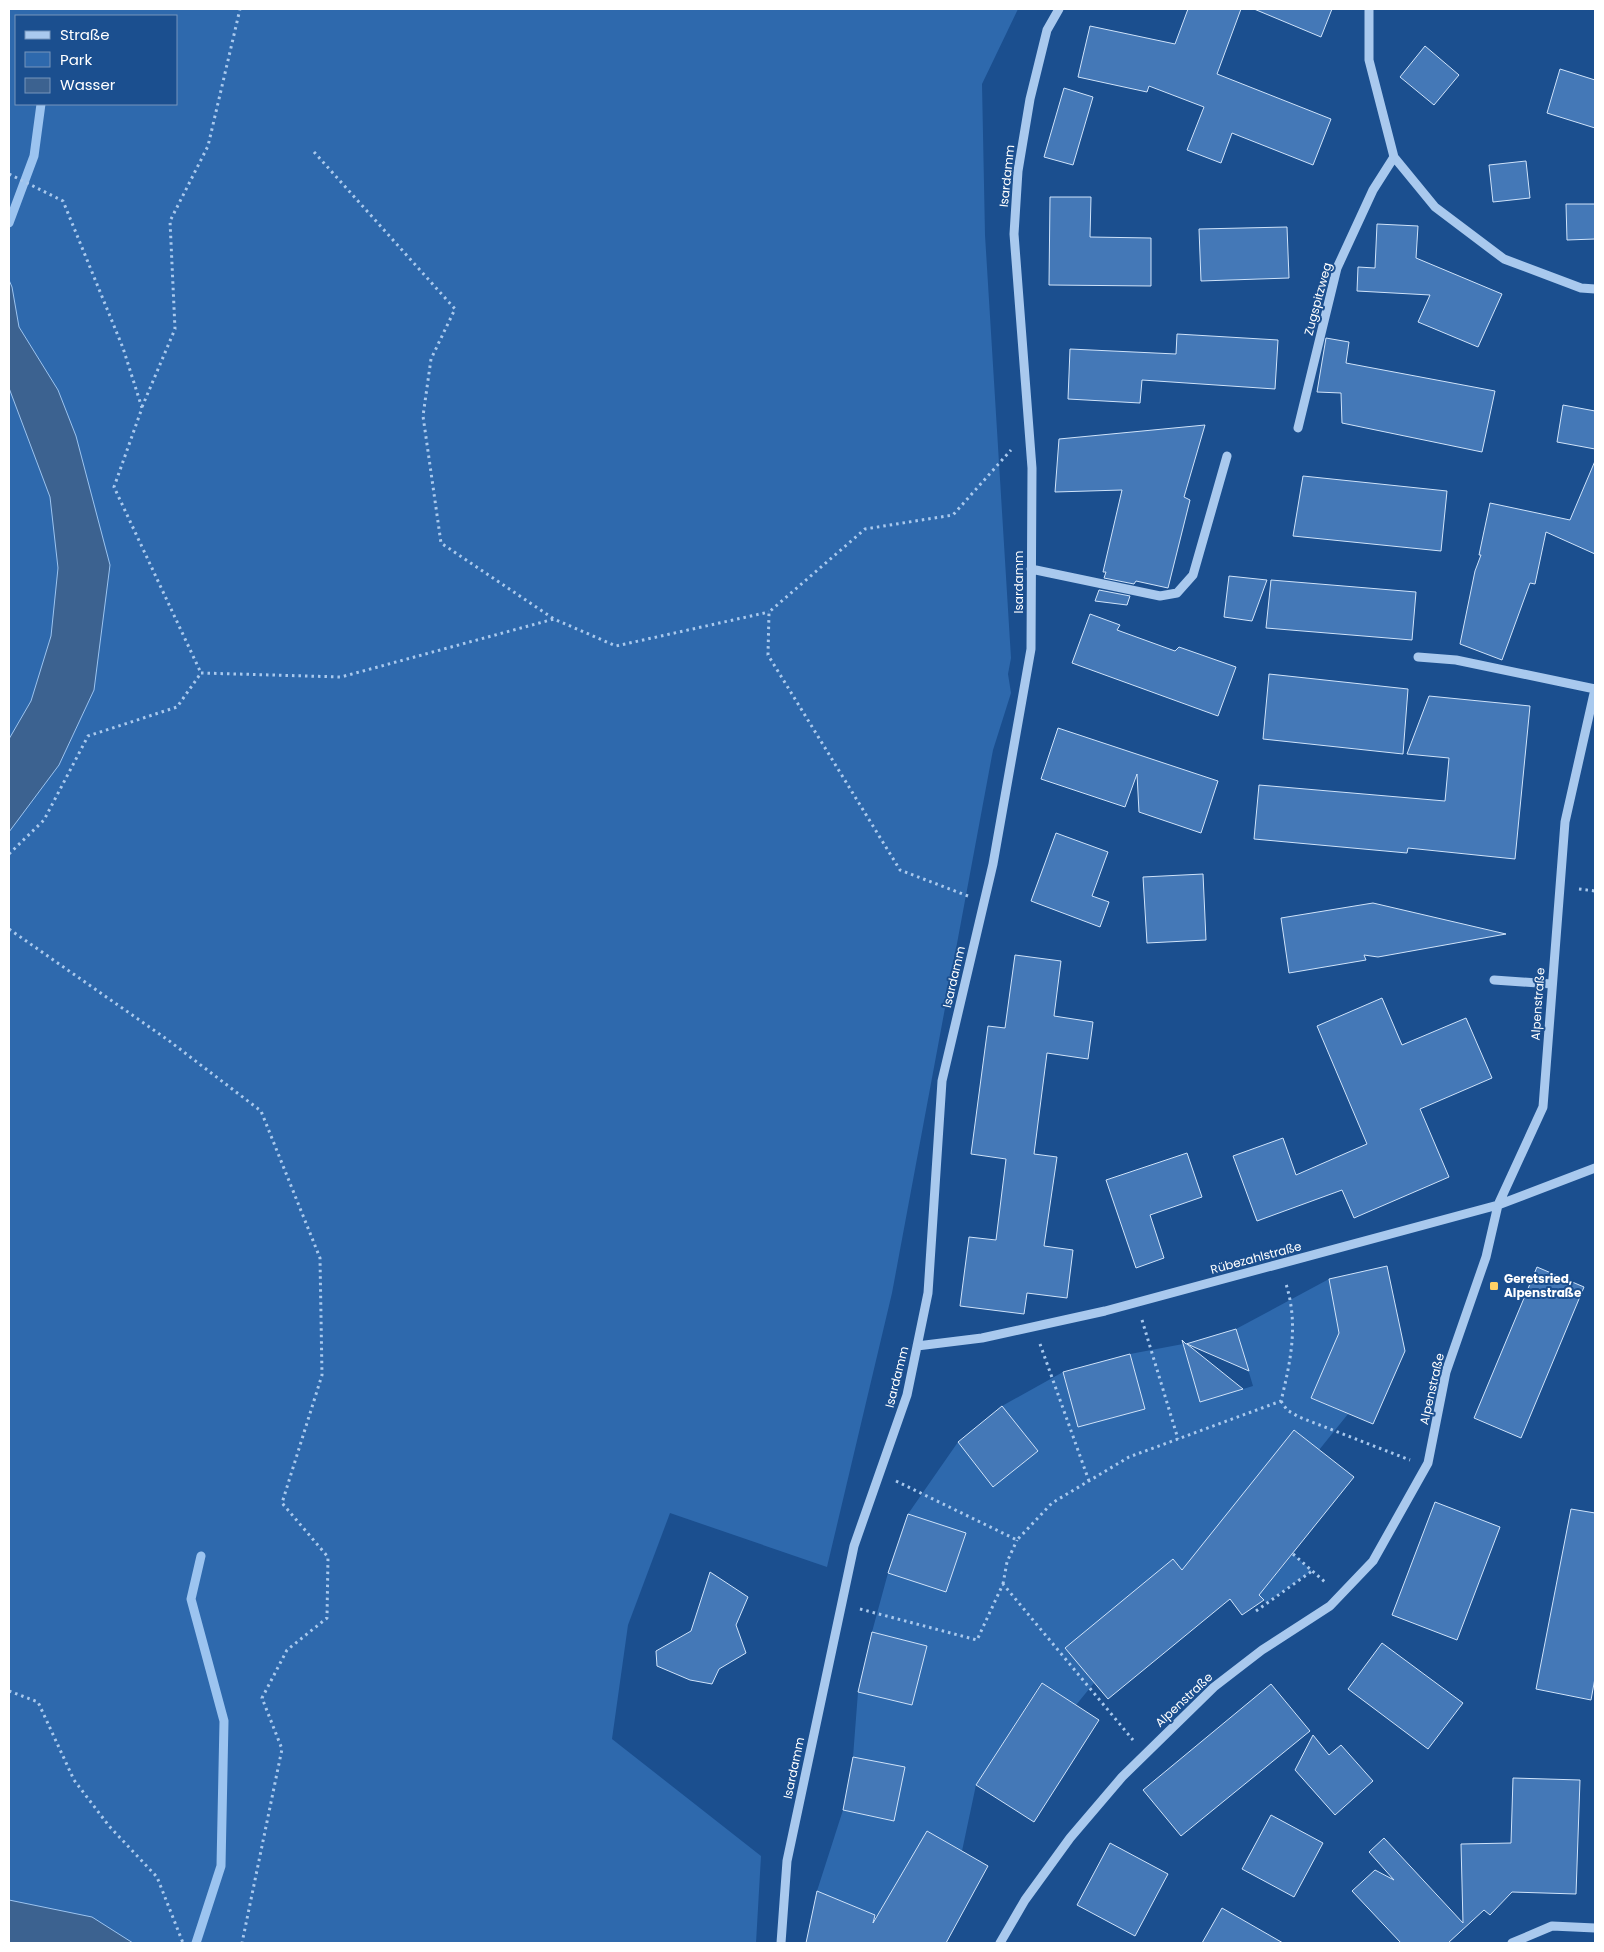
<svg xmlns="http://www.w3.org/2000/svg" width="1604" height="1952" viewBox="0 0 1604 1952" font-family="Poppins,sans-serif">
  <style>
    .green { fill: #2e69ad; fill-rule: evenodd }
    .water { fill: #3c6290; stroke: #9cc4f0 }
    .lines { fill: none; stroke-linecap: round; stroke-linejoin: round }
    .stream { stroke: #9cc4f0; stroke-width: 9 }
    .building { fill: #4478b7; stroke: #cfe3fa }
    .path { stroke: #a9c9ee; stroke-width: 3; stroke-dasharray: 2.5 4; stroke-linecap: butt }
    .minor { stroke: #a9c9ee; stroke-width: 9 }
    .poi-dot { fill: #ffd166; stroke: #1b4f8f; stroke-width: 2 }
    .labels { text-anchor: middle; stroke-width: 4; stroke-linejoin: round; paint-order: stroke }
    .street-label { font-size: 12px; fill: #fff; stroke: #1b4f8f }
    .poi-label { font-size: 12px; font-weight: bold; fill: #fff; stroke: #1b4f8f; text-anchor: start }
  </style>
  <rect width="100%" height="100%" fill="#1b4f8f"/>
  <path class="green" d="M 9,9 L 1018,9 L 982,84 L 985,235 L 1011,658 L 1008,674 L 1011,693 L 993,750 L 892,1293 L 827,1567 L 670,1513 L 628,1625 L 612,1739 L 761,1856 L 756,1943 L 9,1943 ZM 16,16 L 176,16 L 176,104 L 16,104 Z
    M 1329,1279 L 1339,1333 L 1311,1398 L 1348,1414 L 1319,1450 L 1294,1430 L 1204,1543 L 1263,1590 L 1293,1554 L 1312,1571 L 1266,1603 L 1243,1574 L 1066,1648 L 1094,1683 L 1076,1705 L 1041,1683 L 976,1785 L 962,1851 L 927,1831 L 877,1916 L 817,1891 L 843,1810 L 893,1821 L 904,1767 L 853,1757 L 858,1692 L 912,1705 L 927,1646 L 872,1632 L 888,1573 L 946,1591 L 966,1534 L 908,1514 L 958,1442 L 994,1486 L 1038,1451 L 1002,1406 L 1063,1372 L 1078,1427 L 1145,1409 L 1130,1354 L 1183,1344 L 1200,1402 L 1253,1386 L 1236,1329 Z"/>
  <path class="water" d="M 9,280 L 12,287 L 19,327 L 58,390 L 76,436 L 110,565 L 94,690 L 59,765 L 9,832 L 9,739 L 31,701 L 51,636 L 58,568 L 50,497 L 9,388 Z
    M 9,1900 L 92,1917 L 133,1943 L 9,1943 Z"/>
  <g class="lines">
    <path class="stream" d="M 9,223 L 34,156 L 41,104
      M 196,1943 L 221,1866 L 224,1721 L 191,1599 L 201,1556"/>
  </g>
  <path class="building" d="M 1188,9 L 1241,9 L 1217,74 L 1331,119 L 1313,165 L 1232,133 L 1221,163 L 1187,150 L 1204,107 L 1149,86 L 1147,92 L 1078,77 L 1090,26 L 1175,44 Z
    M 1254,9 L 1332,9 L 1321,37 Z
    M 1425,46 L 1459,75 L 1434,105 L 1400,77 Z
    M 1560,69 L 1595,80 L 1595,128 L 1547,113 Z
    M 1064,88 L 1093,97 L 1073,165 L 1044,157 Z
    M 1526,161 L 1530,198 L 1493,202 L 1489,165 Z
    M 1050,197 L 1091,197 L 1090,237 L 1151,238 L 1151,286 L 1049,285 Z
    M 1566,204 L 1595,204 L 1595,239 L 1567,240 Z
    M 1377,224 L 1418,226 L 1416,258 L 1502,294 L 1478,347 L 1418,322 L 1430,295 L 1357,291 L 1358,267 L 1375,268 Z
    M 1287,227 L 1289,278 L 1201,281 L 1199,229 Z
    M 1177,334 L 1278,340 L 1275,389 L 1142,380 L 1140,403 L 1068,399 L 1070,349 L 1176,354 Z
    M 1326,338 L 1349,342 L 1346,363 L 1495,391 L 1482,452 L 1342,423 L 1341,393 L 1317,392 Z
    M 1563,405 L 1595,411 L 1595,449 L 1557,442 Z
    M 1205,425 L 1184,497 L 1190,500 L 1168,588 L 1136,581 L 1134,584 L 1104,578 L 1106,572 L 1103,572 L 1122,490 L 1055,492 L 1059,439 Z
    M 1595,461 L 1595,554 L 1546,532 L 1535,584 L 1530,583 L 1502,660 L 1460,644 L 1475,571 L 1481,555 L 1479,555 L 1490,503 L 1570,520 Z
    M 1303,476 L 1447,491 L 1441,551 L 1293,536 Z
    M 1229,576 L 1267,580 L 1252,621 L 1224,617 Z
    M 1271,580 L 1416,592 L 1412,640 L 1266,628 Z
    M 1099,590 L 1130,596 L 1127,605 L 1095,601 Z
    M 1090,614 L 1120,625 L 1117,630 L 1175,651 L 1179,647 L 1236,667 L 1218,716 L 1072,663 Z
    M 1269,674 L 1408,689 L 1403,754 L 1263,739 Z
    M 1429,696 L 1530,706 L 1515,859 L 1408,848 L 1407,853 L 1254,839 L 1259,785 L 1445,801 L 1449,758 L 1407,754 Z
    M 1058,728 L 1218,781 L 1201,833 L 1139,812 L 1137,774 L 1125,807 L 1041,779 Z
    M 1056,833 L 1108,852 L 1092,896 L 1109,902 L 1100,927 L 1031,901 Z
    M 1203,874 L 1206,940 L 1147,943 L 1143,877 Z
    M 1373,903 L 1506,934 L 1378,957 L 1364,955 L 1366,960 L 1289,973 L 1281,918 Z
    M 1015,955 L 1061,961 L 1054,1016 L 1093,1022 L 1088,1059 L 1047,1053 L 1034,1154 L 1057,1157 L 1044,1246 L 1073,1250 L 1067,1298 L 1027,1293 L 1024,1314 L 960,1306 L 969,1237 L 996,1240 L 1006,1159 L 971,1154 L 988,1026 L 1005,1028 Z
    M 1382,998 L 1402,1045 L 1466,1018 L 1492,1078 L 1420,1109 L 1449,1177 L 1354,1218 L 1342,1190 L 1257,1221 L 1233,1156 L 1283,1138 L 1296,1175 L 1367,1144 L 1317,1026 Z
    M 1187,1153 L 1202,1197 L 1150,1215 L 1164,1258 L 1136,1268 L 1106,1180 Z
    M 1387,1266 L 1405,1351 L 1373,1424 L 1311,1398 L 1339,1333 L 1329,1279 Z
    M 1537,1267 L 1584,1287 L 1521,1438 L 1474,1418 Z
    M 1236,1329 L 1249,1371 L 1187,1344 L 1243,1389 L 1200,1402 L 1182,1340 L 1186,1344 Z
    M 1130,1354 L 1145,1409 L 1078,1427 L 1063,1372 Z
    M 1002,1406 L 1038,1451 L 993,1487 L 958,1442 Z
    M 1294,1430 L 1354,1477 L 1259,1595 L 1264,1600 L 1242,1615 L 1230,1599 L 1108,1699 L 1065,1648 L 1173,1559 L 1182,1570 Z
    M 1435,1502 L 1500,1527 L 1457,1640 L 1392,1615 Z
    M 1571,1509 L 1595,1513 L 1595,1678 L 1591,1700 L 1536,1689 Z
    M 908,1514 L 966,1533 L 946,1592 L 888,1573 Z
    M 710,1572 L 748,1597 L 736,1625 L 746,1653 L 719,1669 L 712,1684 L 690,1680 L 657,1666 L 656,1651 L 691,1631 Z
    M 872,1632 L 927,1646 L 912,1705 L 858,1692 Z
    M 1382,1643 L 1463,1703 L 1428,1749 L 1348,1689 Z
    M 1042,1683 L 1099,1720 L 1034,1822 L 976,1785 Z
    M 1271,1684 L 1310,1731 L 1181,1836 L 1143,1790 Z
    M 1313,1735 L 1329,1755 L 1341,1745 L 1373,1781 L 1335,1815 L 1295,1770 Z
    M 853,1757 L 905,1767 L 894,1821 L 843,1810 Z
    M 1513,1778 L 1580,1780 L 1576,1894 L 1512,1892 L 1490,1915 L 1484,1910 L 1448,1943 L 1401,1943 L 1352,1891 L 1375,1870 L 1394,1880 L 1369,1852 L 1384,1838 L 1463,1923 L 1461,1844 L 1511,1843 Z
    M 1271,1815 L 1323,1843 L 1294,1897 L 1242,1869 Z
    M 927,1831 L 988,1866 L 946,1943 L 806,1943 L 817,1891 L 875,1915 L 873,1923 Z
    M 1110,1843 L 1168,1874 L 1135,1936 L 1077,1905 Z
    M 1222,1908 L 1283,1943 L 1202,1943 Z"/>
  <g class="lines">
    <path class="path" d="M 314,152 L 455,309 L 431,359 L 423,416 L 441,543 L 554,619
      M 9,174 L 63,201 L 123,348 L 142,408 L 114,487 L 201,673
      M 142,407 L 175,329 L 170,221 L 208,146 L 240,9
      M 201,673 L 341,677 L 554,619 L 616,646 L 769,612
      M 9,854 L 44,820 L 88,736 L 177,707 L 201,673
      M 1579,889 L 1595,891
      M 968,896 L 900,870 L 768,655 L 769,612 L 865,529 L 953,515 L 1011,450
      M 9,929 L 168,1040 L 261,1111 L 320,1258 L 322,1375 L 282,1503 L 328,1557 L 327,1618 L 287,1650 L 262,1698 L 282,1749 L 242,1943
      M 1142,1320 L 1178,1439
      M 1040,1344 L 1089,1481
      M 1281,1401 L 1287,1410 L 1299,1417 L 1410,1460
      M 896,1481 L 1017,1540 L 1052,1503 L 1129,1457 L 1281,1401 C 1291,1360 1299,1322 1285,1281
      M 1293,1554 L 1326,1583
      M 1003,1584 L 1007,1562 L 1017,1540
      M 860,1609 L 977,1640 L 1003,1584 L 1133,1740
      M 1256,1611 L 1312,1571
      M 9,1691 L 38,1702 L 74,1780 L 109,1826 L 157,1877 L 183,1943"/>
    <path class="minor" d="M 1369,9 L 1369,60 L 1394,157 L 1435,207 L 1504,259 L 1581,288 L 1595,289
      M 1298,428 L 1337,268 L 1373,190 L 1394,157
      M 1031,569 L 1160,596 L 1177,593 L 1193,575 L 1227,456
      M 1418,657 L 1456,660 L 1595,689
      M 1494,980 L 1552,984
      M 917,1346 L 982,1338 L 1105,1311 L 1498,1205 L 1595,1168
      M 781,1943 L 787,1861 L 854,1546 L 907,1395 L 928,1293 L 942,1081 L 993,864 L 1031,649 L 1032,468 L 1014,234 L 1018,171 L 1030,99 L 1047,30 L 1059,9
      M 1000,1943 L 1025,1900 L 1070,1838 L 1122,1777 L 1214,1687 L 1262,1650 L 1330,1606 L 1373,1561 L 1428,1463 L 1446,1372 L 1486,1257 L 1498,1205 L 1543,1107 L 1565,822 L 1595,689
      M 1512,1943 L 1552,1926 L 1595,1928"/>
  </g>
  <rect class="poi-dot" x="1489" y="1281" width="10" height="10" rx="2.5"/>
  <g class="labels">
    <g class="street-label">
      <text transform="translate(1007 176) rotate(-84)" y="4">Isardamm</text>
      <text transform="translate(1318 299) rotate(-75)" y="4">Zugspitzweg</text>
      <text transform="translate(1019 582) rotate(-90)" y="4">Isardamm</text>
      <text transform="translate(954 977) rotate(-77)" y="4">Isardamm</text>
      <text transform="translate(1538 1004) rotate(-86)" y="4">Alpenstraße</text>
      <text transform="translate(1256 1258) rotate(-15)" y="4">Rübezahlstraße</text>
      <text transform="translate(897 1377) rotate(-76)" y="4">Isardamm</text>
      <text transform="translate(1432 1389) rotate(-77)" y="4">Alpenstraße</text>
      <text transform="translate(1184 1700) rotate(-43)" y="4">Alpenstraße</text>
      <text transform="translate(794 1768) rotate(-78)" y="4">Isardamm</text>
    </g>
    <g class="poi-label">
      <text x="1504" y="1283">Geretsried,<tspan x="1504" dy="14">Alpenstraße</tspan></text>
    </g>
  </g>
  <rect width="1604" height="1952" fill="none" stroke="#ffffff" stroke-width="20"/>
  <rect x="15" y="15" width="162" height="90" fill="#1b4f8f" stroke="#7695bc"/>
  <rect x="25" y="31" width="25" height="8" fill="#a9c9ee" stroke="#7695bc"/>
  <text x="60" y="40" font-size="15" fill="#ffffff">Straße</text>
  <rect x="25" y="52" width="25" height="15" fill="#2e69ad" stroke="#7695bc"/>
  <text x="60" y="65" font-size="15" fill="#ffffff">Park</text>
  <rect x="25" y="78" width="25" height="15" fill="#3c6290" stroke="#7695bc"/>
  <text x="60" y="90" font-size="15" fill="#ffffff">Wasser</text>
</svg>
